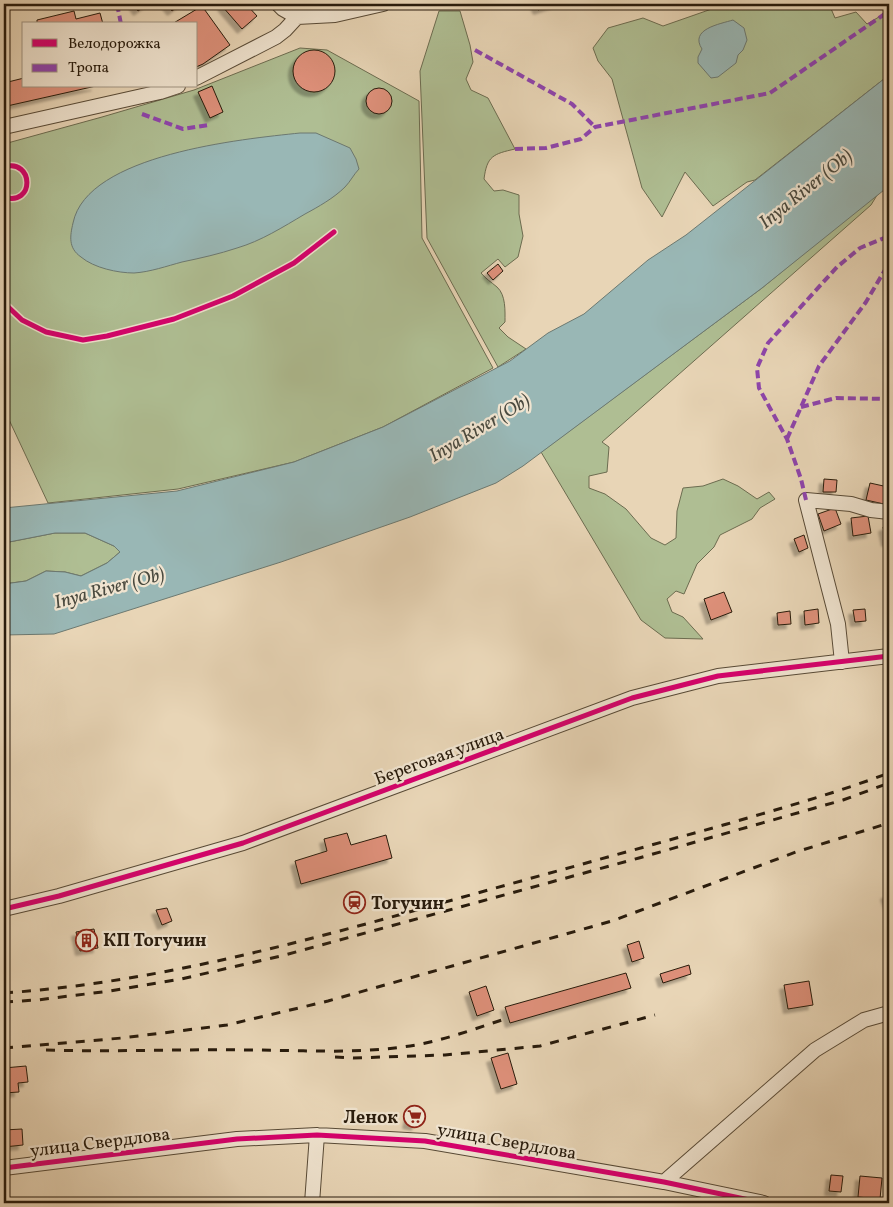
<svg xmlns="http://www.w3.org/2000/svg" width="893" height="1207" viewBox="0 0 893 1207" font-family="Vollkorn,serif">
  <style>
    .green { fill: #afbe93; stroke: #6c6c50 }
    .water { fill: #99b7b5; stroke: #6c7971 }
    .building { fill: #de907a; stroke: #281b0c; filter: url(#shadow) }
    .lines { fill: none; stroke-linecap: round; stroke-linejoin: round }
    .minor-casing { stroke: #584a36; stroke-width: 16 }
    .minor { stroke: #f0e4d0; stroke-width: 14 }
    .rail { stroke: #281b0c; stroke-width: 3; stroke-dasharray: 9 9; stroke-linecap: butt }
    .quiet { stroke: #8e44ad; stroke-width: 4; stroke-dasharray: 8 4; stroke-linecap: butt }
    .cycleway-casing { stroke: #f0e4d0; stroke-width: 8 }
    .cycleway { stroke: #d6006c; stroke-width: 5 }
    .labels { text-anchor: middle; stroke-width: 4.5; stroke-linejoin: round; paint-order: stroke }
    .street-label { font-size: 18px; fill: #281b0c; stroke: #f0e4d0 }
    .poi-label { font-size: 18px; font-weight: bold; fill: #281b0c; stroke: #f0e4d0; text-anchor: start }
    .water-label { font-size: 19px; font-style: italic; fill: #4a4a3f; stroke: #f0e4d0 }
  </style>
  <defs>
    <filter id="shadow"><feDropShadow dx="-4.5" dy="4.5" stdDeviation="1" flood-color="#0004"/></filter>
  </defs>
  <rect width="100%" height="100%" fill="#e8d5b6"/>
  <filter id="stains"><feTurbulence type="fractalNoise" baseFrequency=".004" numOctaves="4"/><feColorMatrix values="0 0 0 0 .2 0 0 0 0 .09 0 0 0 0 .02 0 0 0 .5 -.17"/></filter>
  <radialGradient id="worn" r=".72"><stop offset=".6" stop-color="#630" stop-opacity="0"/><stop offset="1" stop-color="#630" stop-opacity=".3"/></radialGradient>
  <path class="green" d="M 726,4 L 829,4 L 835,18 L 856,12 L 867,24 L 889,11 L 889,75 L 755,180 L 747,182 L 713,206 L 685,172 L 662,217 L 642,188 L 612,79 L 598,61 L 593,48 L 608,28 L 643,18 L 663,26 Z
    M 439,11 L 460,11 L 470,45 L 473,62 L 466,79 L 471,90 L 488,98 L 515,149 C 493,154 487,156 484,179 L 494,191 L 503,190 L 519,195 L 519,214 L 523,236 L 518,257 L 505,267 L 498,259 L 481,273 C 486,279 491,282 497,287 C 506,295 505,311 505,322 L 499,328 L 508,337 L 526,349 L 498,367 L 427,238 L 420,71 Z
    M 300,48 L 327,50 L 419,101 L 422,238 L 493,368 L 383,427 L 294,462 L 178,489 L 48,503 L 4,409 L 4,144 L 102,117 L 194,90 Z
    M 879,192 L 871,205 L 602,442 L 609,447 L 607,472 L 589,476 L 589,488 L 605,494 L 626,509 L 651,538 L 665,545 L 676,538 L 677,511 L 683,488 L 703,486 L 723,479 L 738,486 L 757,499 L 769,492 L 775,499 L 760,508 L 752,519 L 720,535 L 714,547 L 697,564 L 684,594 L 676,591 L 667,599 L 672,612 L 683,617 L 703,639 L 665,638 L 641,620 L 541,452 L 762,288 Z
    M 55,533 L 85,533 L 114,546 L 120,552 L 107,563 L 81,576 L 65,572 L 46,571 L 26,581 L 4,584 L 4,543 Z"/>
  <path class="water" d="M 733,20 L 744,28 L 747,40 L 743,50 L 738,55 L 736,63 L 718,77 L 711,78 L 698,63 L 698,57 L 702,49 C 689,29 720,24 733,20 Z
    M 889,75 L 889,186 L 762,288 L 523,466 L 496,483 L 410,517 L 281,562 L 54,634 L 4,635 L 4,584 L 26,581 L 46,571 L 65,572 L 81,576 L 107,563 L 120,552 L 114,546 L 85,533 L 55,533 L 4,543 L 4,508 L 177,491 L 294,462 L 383,427 L 510,361 L 548,333 L 584,314 L 648,260 L 686,235 Z
    M 300,133 L 316,133 L 350,148 L 356,159 L 359,169 C 354,174 350,182 345,187 C 334,198 318,207 305,214 C 283,227 261,241 237,248 C 219,254 201,258 182,262 C 167,266 150,272 134,273 C 118,273 94,268 81,257 C 68,248 70,236 73,223 C 87,154 243,139 300,133 Z"/>
  <path class="building" d="M 133,4 L 148,4 L 138,11 Z
    M 166,4 L 181,4 L 172,11 Z
    M 224,4 L 246,4 L 257,16 L 242,29 L 222,6 Z
    M 535,4 L 556,4 L 538,10 Z
    M 202,6 L 230,45 L 203,64 L 196,67 L 196,24 L 172,24 Z
    M 74,11 L 76,19 L 100,13 L 103,24 L 37,24 L 37,20 Z
    M293 71a21 21 0 1 1 42 0a21 21 0 1 1-42 0Z
    M 24,78 L 24,86 L 96,86 L 7,106 L 4,93 L 4,83 Z
    M 212,86 L 223,112 L 210,118 L 198,92 Z
    M366 101a13 13 0 1 1 26 0a13 13 0 1 1-26 0Z
    M 498,264 L 503,271 L 493,280 L 487,273 Z
    M 824,479 L 837,480 L 836,492 L 823,492 Z
    M 870,483 L 888,487 L 884,504 L 866,500 Z
    M 835,508 L 841,524 L 824,531 L 818,514 Z
    M 868,516 L 871,533 L 853,536 L 851,518 Z
    M 889,525 L 889,541 L 886,542 L 883,527 Z
    M 804,535 L 808,548 L 799,552 L 794,539 Z
    M 724,592 L 732,612 L 711,620 L 704,599 Z
    M 818,609 L 819,623 L 805,625 L 804,611 Z
    M 865,609 L 866,621 L 855,622 L 853,610 Z
    M 790,611 L 791,624 L 778,625 L 777,613 Z
    M 347,833 L 351,845 L 386,835 L 392,858 L 301,884 L 295,861 L 327,851 L 324,839 Z
    M 889,893 L 889,906 L 885,895 Z
    M 167,908 L 172,921 L 162,925 L 156,910 Z
    M 94,929 L 98,948 L 80,951 L 76,932 Z
    M 639,941 L 644,958 L 632,962 L 627,945 Z
    M 689,965 L 691,974 L 663,983 L 660,974 Z
    M 626,973 L 631,988 L 510,1023 L 505,1007 Z
    M 809,981 L 813,1005 L 788,1009 L 784,985 Z
    M 486,986 L 494,1010 L 477,1016 L 469,992 Z
    M 508,1053 L 517,1084 L 501,1089 L 491,1058 Z
    M 26,1066 L 28,1082 L 18,1083 L 19,1092 L 4,1093 L 4,1068 Z
    M 411,1107 L 420,1110 L 416,1126 L 407,1124 Z
    M 22,1129 L 23,1145 L 4,1147 L 4,1130 Z
    M 831,1175 L 843,1176 L 841,1192 L 829,1191 Z
    M 860,1176 L 882,1178 L 880,1199 L 858,1197 Z
    M 43,1198 L 82,1203 L 42,1203 Z
    M 4,1199 L 12,1200 L 11,1203 L 4,1203 Z
    M 458,1200 L 474,1200 L 474,1203 L 458,1203 Z"/>
  <g class="lines">
    <defs>
      <path id="minor" d="M 278,4 L 283,9 L 297,17
        M 196,78 L 276,37 L 285,30 L 297,17 L 335,15 L 383,4
        M 4,127 L 160,92 L 178,86
        M 842,662 L 838,624 L 806,500 L 851,504 L 871,510 L 889,512
        M 4,909 L 59,896 L 243,843 L 632,698 L 718,676 L 889,656
        M 4,1168 L 237,1139 L 317,1135 L 425,1141 L 664,1182 L 764,1203
        M 664,1182 L 815,1050 L 864,1020 L 889,1013
        M 312,1203 L 317,1135"/>
    </defs>
    <use href="#minor" class="minor-casing"/>
    <use href="#minor" class="minor"/>
    <path class="rail" d="M 4,993 C 178,981 343,930 510,884 C 583,864 655,844 727,824 C 782,808 836,793 889,773
      M 4,1002 L 37,1000 L 110,991 L 181,979 L 285,955 L 639,858 L 843,800 L 889,783
      M 4,1048 L 122,1038 L 227,1025 L 328,1001 L 612,921 L 796,852 L 889,823
      M 46,1050 C 113,1052 180,1049 247,1050 C 305,1050 364,1055 421,1044 C 451,1038 480,1027 508,1018
      M 335,1057 L 353,1058 L 445,1055 L 540,1046 L 655,1015"/>
    <path class="quiet" d="M 117,4 L 121,24
      M 475,50 L 572,104 L 595,127
      M 142,114 L 183,129 L 208,125
      M 515,149 L 546,148 L 581,139 L 595,127 L 770,93 L 889,11
      M 801,407 L 836,398 L 889,399
      M 787,439 L 819,366 L 866,302 L 889,263
      M 806,500 L 801,479 L 787,439 L 759,388 L 757,368 L 768,343 L 837,267 L 860,248 L 889,236"/>
    <defs>
      <path id="cycleway" d="M 4,167 C 34,158 35,207 4,197
        M 4,303 L 22,320 L 46,332 L 83,340 L 107,336 L 174,319 L 233,296 L 294,263 L 334,232
        M 4,909 L 59,896 L 243,843 L 632,698 L 718,676 L 889,656
        M 4,1168 L 237,1139 L 317,1135 L 425,1141 L 664,1182 L 764,1203"/>
    </defs>
    <use href="#cycleway" class="cycleway-casing"/>
    <use href="#cycleway" class="cycleway"/>
  </g>
  <defs>
    <symbol id="station-ring" viewBox="-11 -11 22 22"><circle r="9.5" fill="#f0e4d0" stroke="#8f2418" stroke-width="1.5"/><path d="M-3-6H3Q5-6 5-4V2Q5 4 3 4L4.5 6H3L1.5 4h-3L-3 6H-4.5L-3 4Q-5 4-5 2V-4Q-5-6-3-6ZM-3.5-4v3h7v-3ZM-3.5 1v1.5H-2V1ZM2 1v1.5H3.5V1Z" fill="#8f2418"/></symbol>
    <symbol id="building-ring" viewBox="-11 -11 22 22"><circle r="9.5" fill="#f0e4d0" stroke="#8f2418" stroke-width="1.5"/><path d="M-4-6H4V6H1V3H-1V6H-4ZM-2.5-4.3h1.7v1.8h-1.7ZM.8-4.3h1.7v1.8H.8ZM-2.5-1h1.7V.8h-1.7ZM.8-1h1.7V.8H.8Z" fill="#8f2418"/></symbol>
    <symbol id="supermarket-ring" viewBox="-11 -11 22 22"><circle r="9.5" fill="#f0e4d0" stroke="#8f2418" stroke-width="1.5"/><path d="M-6-5.5h2.5l.6 2H6L4.5 2H-2.5L-4.4-4H-6ZM-1.5 3.2a1.3 1.3 0 1 0 .1 0ZM3 3.2a1.3 1.3 0 1 0 .1 0Z" fill="#8f2418"/></symbol>
  </defs>
  <g fill-rule="evenodd">
    <use href="#station-ring" x="342" y="890" width="25" height="25"/>
    <use href="#building-ring" x="74" y="928" width="25" height="25"/>
    <use href="#supermarket-ring" x="402" y="1104" width="25" height="25"/>
  </g>
  <g class="labels">
    <g class="street-label">
      <text transform="translate(439 756) rotate(-20)" y="6">Береговая улица</text>
      <text transform="translate(507 1141) rotate(10)" y="6">улица Свердлова</text>
      <text transform="translate(100 1142) rotate(-7)" y="6">улица Свердлова</text>
    </g>
    <g class="poi-label">
      <text x="371" y="909">Тогучин</text>
      <text x="103" y="946">КП Тогучин</text>
      <text x="398" y="1123" text-anchor="end">Ленок</text>
    </g>
    <g class="water-label">
      <text transform="translate(805 188) rotate(-39)" y="7">Inya River (Ob)</text>
      <text transform="translate(479 427) rotate(-31)" y="7">Inya River (Ob)</text>
      <text transform="translate(109 587) rotate(-15)" y="7">Inya River (Ob)</text>
    </g>
  </g>
  <rect width="893" height="1207" fill="none" stroke="#e8d5b6" stroke-width="20"/>
  <rect x="5" y="5" width="883" height="1197" fill="none" stroke="#281b0c" stroke-width="2.5"/>
  <rect x="10" y="10" width="873" height="1187" fill="none" stroke="#281b0c"/>
  <rect x="22" y="22" width="175" height="65" fill="#f0e4d0" stroke="#a09482"/>
  <rect x="32" y="39" width="25" height="8" fill="#d6006c" stroke="#a09482"/>
  <text x="68" y="48" font-size="15" fill="#281b0c">Велодорожка</text>
  <rect x="32" y="64" width="25" height="8" fill="#8e44ad" stroke="#a09482"/>
  <text x="68" y="72" font-size="15" fill="#281b0c">Тропа</text>
  <rect width="100%" height="100%" filter="url(#stains)"/>
  <rect width="100%" height="100%" fill="url(#worn)"/>
</svg>
